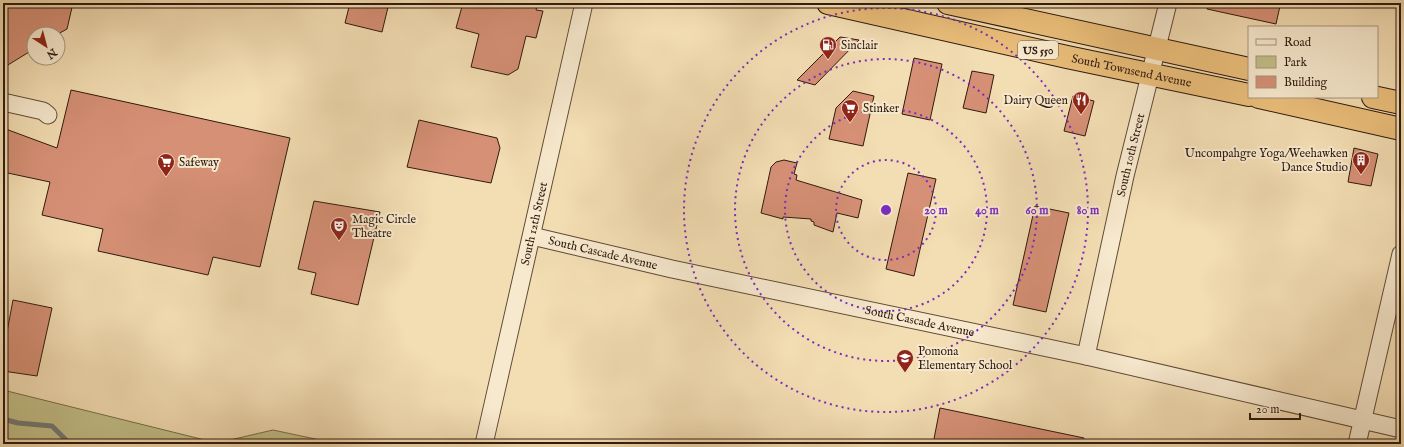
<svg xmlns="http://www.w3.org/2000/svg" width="1404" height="447" viewBox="0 0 1404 447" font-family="'IM FELL English',serif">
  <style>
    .green { fill: #c2bf88; stroke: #786c4b }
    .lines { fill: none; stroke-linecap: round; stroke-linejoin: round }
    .stream { stroke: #747975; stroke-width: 5 }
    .building { fill: #d69076; stroke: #2f1a0e }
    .minor-casing { stroke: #604b37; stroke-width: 19 }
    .highway-casing { stroke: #2f1a0e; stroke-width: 24 }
    .minor { stroke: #f7e9ce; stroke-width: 17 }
    .highway { stroke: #eabe7a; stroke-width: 22 }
    .ring { fill: none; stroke: #7b2cbf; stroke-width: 2; stroke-dasharray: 2 4 }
    .labels { text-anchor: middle; stroke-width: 4; stroke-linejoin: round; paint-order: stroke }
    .shield { fill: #f7e9ce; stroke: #6b5848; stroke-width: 1 }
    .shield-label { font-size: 11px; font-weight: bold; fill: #2f1a0e }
    .poi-label { font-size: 12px; fill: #2f1a0e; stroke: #f7e9ce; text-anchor: start }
    .street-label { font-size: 12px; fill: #2f1a0e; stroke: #f7e9ce }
    .centre { fill: #7b2cbf; stroke: #f7e9ce; stroke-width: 2 }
    .ring-label { font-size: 12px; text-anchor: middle; font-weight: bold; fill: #7b2cbf; stroke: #f7e9ce; stroke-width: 4; stroke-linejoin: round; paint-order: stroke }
  </style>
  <rect width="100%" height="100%" fill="#f3ddb3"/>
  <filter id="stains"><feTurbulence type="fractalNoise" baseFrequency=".005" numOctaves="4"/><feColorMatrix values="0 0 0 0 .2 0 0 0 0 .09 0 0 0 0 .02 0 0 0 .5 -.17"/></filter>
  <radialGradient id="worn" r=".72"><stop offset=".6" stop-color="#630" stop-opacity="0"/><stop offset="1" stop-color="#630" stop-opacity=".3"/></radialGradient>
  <path class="green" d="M 3,390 L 217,443 L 273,430 L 339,444 L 3,444 Z"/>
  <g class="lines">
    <path class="stream" d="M 3,419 L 18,423 L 52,426 L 70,444"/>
  </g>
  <path class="building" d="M 3,3 L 73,3 L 67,29 L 58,34 L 34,34 L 34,49 L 3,68 Z
    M 350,3 L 389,3 L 382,32 L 345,23 Z
    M 463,3 L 523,3 L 537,6 L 536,10 L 543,11 L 536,38 L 526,36 L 518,69 L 508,75 L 471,67 L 479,34 L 456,28 Z
    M 1207,3 L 1267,3 L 1280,6 L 1276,24 L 1207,9 Z
    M 840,37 L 859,40 L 815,85 L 797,80 Z
    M 914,58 L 942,64 L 930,120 L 902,114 Z
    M 972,71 L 994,75 L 986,113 L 963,108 Z
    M 71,90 L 290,138 L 260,267 L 213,257 L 208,275 L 98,251 L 103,229 L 42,215 L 50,182 L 3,172 L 3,128 L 57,148 Z
    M 853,91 L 874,96 L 863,146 L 829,139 L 836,108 Z
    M 1073,96 L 1094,101 L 1085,136 L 1064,131 Z
    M 419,120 L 497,138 L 500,148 L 491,183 L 407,167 Z
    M 1354,148 L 1378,154 L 1371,186 L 1348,182 Z
    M 784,160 L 797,163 L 794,174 L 797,175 L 796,180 L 862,200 L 858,218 L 837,213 L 833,232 L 814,225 L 814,222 L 811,221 L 811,219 L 783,217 L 783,219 L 761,213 L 771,167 L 776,162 Z
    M 908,173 L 936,179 L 914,276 L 886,269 Z
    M 314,201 L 380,212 L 358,305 L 311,294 L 316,273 L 298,269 Z
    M 1035,206 L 1069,213 L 1046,312 L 1013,305 Z
    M 13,300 L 52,308 L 37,376 L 3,371 L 3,353 Z
    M 940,408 L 1084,438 L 1083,444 L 933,444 Z"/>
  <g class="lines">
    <defs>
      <g id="minor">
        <path d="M 3,102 L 43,111 L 48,115"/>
        <path id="s1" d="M 532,236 L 672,269 L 1086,356 L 1401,429"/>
        <path id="s2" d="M 1086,356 L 1125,176 L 1168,3"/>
        <path id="s3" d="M 484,444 L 584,3"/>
        <path d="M 1357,444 L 1401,254"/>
      </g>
      <g id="highway">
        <path id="s4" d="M 828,3 L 1067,57 L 1249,95"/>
        <path d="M 948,3 L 1249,69"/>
        <path d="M 1259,97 L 1401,129"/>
        <path d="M 1373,97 L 1401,103"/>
      </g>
    </defs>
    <use href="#minor" class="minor-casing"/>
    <use href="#highway" class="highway-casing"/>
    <use href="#minor" class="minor"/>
    <use href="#highway" class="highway"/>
  </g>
  <g class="ring">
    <circle cx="886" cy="210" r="50"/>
    <circle cx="886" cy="210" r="101"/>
    <circle cx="886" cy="210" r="151"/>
    <circle cx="886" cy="210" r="202"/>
  </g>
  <defs>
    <symbol id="fuel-pin" viewBox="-11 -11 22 30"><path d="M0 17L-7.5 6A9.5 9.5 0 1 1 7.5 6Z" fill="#8f2418" stroke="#f7e9ce"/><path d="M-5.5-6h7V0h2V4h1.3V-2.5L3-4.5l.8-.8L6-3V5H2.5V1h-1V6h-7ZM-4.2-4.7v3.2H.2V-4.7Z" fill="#fff"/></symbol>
    <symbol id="restaurant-pin" viewBox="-11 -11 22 30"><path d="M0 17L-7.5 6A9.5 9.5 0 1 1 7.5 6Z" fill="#8f2418" stroke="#f7e9ce"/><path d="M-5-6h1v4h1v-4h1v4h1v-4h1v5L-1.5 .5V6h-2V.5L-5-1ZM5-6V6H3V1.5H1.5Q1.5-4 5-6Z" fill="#fff"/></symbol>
    <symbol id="supermarket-pin" viewBox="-11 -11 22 30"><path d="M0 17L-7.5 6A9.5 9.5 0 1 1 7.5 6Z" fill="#8f2418" stroke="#f7e9ce"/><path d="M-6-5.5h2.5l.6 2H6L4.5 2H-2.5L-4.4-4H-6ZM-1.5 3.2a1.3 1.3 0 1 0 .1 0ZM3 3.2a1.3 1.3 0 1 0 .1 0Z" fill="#fff"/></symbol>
    <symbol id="building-pin" viewBox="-11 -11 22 30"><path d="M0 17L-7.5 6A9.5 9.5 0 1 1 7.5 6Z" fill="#8f2418" stroke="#f7e9ce"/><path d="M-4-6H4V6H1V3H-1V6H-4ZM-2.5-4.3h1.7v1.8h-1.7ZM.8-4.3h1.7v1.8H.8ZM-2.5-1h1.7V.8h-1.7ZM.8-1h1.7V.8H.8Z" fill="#fff"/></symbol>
    <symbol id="theatre-pin" viewBox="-11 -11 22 30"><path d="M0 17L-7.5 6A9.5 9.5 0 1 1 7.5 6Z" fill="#8f2418" stroke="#f7e9ce"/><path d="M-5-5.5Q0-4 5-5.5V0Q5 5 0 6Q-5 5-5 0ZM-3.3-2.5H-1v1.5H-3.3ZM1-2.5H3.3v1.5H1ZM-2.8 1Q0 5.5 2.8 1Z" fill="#fff"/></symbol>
    <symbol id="school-pin" viewBox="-11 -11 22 30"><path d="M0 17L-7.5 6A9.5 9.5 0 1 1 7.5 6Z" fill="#8f2418" stroke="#f7e9ce"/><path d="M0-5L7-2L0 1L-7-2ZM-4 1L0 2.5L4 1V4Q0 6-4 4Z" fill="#fff"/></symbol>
  </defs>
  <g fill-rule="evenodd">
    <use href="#fuel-pin" x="818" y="35" width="20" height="27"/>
    <use href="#restaurant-pin" x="1071" y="90" width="20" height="27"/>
    <use href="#supermarket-pin" x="840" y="98" width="20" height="27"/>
    <use href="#building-pin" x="1351" y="150" width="20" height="27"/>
    <use href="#supermarket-pin" x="156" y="152" width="20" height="27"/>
    <use href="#theatre-pin" x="329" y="216" width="20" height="27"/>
    <use href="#school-pin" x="895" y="348" width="20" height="27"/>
  </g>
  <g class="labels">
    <rect class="shield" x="1018" y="41" width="40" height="18" rx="3"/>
    <g class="shield-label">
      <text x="1038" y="54">US 550</text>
    </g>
    <g class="poi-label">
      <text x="841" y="49">Sinclair</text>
      <text x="1068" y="104" text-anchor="end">Dairy Queen</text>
      <text x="863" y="112">Stinker</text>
      <text x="1348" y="157" text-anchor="end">Uncompahgre Yoga/Weehawken<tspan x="1348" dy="14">Dance Studio</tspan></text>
      <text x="179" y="166">Safeway</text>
      <text x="352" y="223">Magic Circle<tspan x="352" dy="14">Theatre</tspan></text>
      <text x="918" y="355">Pomona<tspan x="918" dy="14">Elementary School</tspan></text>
    </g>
    <g class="street-label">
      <text dy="4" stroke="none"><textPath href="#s4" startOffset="311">South Townsend Avenue</textPath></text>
      <text dy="4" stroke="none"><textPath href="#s2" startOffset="206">South 10th Street</textPath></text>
      <text dy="4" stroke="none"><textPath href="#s3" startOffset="226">South 12th Street</textPath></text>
      <text dy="4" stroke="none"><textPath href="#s1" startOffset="73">South Cascade Avenue</textPath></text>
      <text dy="4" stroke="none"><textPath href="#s1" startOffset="397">South Cascade Avenue</textPath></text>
    </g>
  </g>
  <circle cx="886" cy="210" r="6" class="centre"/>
  <g class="ring-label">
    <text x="936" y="214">20 m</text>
    <text x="987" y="214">40 m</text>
    <text x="1037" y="214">60 m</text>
    <text x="1088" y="214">80 m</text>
  </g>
  <rect width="1404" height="447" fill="none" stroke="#f3ddb3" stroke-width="16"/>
  <rect x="4" y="4" width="1396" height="439" fill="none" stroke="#2f1a0e" stroke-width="2"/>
  <rect x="8" y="8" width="1388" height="431" fill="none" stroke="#2f1a0e"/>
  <rect x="1248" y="26" width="130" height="72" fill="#f7e9ce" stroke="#a79681"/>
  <rect x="1256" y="39" width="20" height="6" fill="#f7e9ce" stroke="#a79681"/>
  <text x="1284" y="46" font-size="12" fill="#2f1a0e">Road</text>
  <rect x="1256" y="56" width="20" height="12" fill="#c2bf88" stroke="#a79681"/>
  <text x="1284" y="66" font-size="12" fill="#2f1a0e">Park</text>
  <rect x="1256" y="76" width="20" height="12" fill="#d69076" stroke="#a79681"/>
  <text x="1284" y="86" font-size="12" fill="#2f1a0e">Building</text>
  <g transform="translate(46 46) rotate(144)"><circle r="19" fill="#f7e9ce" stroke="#a79681"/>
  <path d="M0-3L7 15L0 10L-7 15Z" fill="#8f2418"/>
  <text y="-6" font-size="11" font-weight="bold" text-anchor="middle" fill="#2f1a0e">N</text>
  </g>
  <path d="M1250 413v6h50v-6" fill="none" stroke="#2f1a0e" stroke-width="2"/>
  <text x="1256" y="413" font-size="12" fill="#2f1a0e" stroke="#f7e9ce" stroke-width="3" paint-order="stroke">20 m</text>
  <rect width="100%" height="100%" filter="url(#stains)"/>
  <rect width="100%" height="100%" fill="url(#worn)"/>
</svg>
